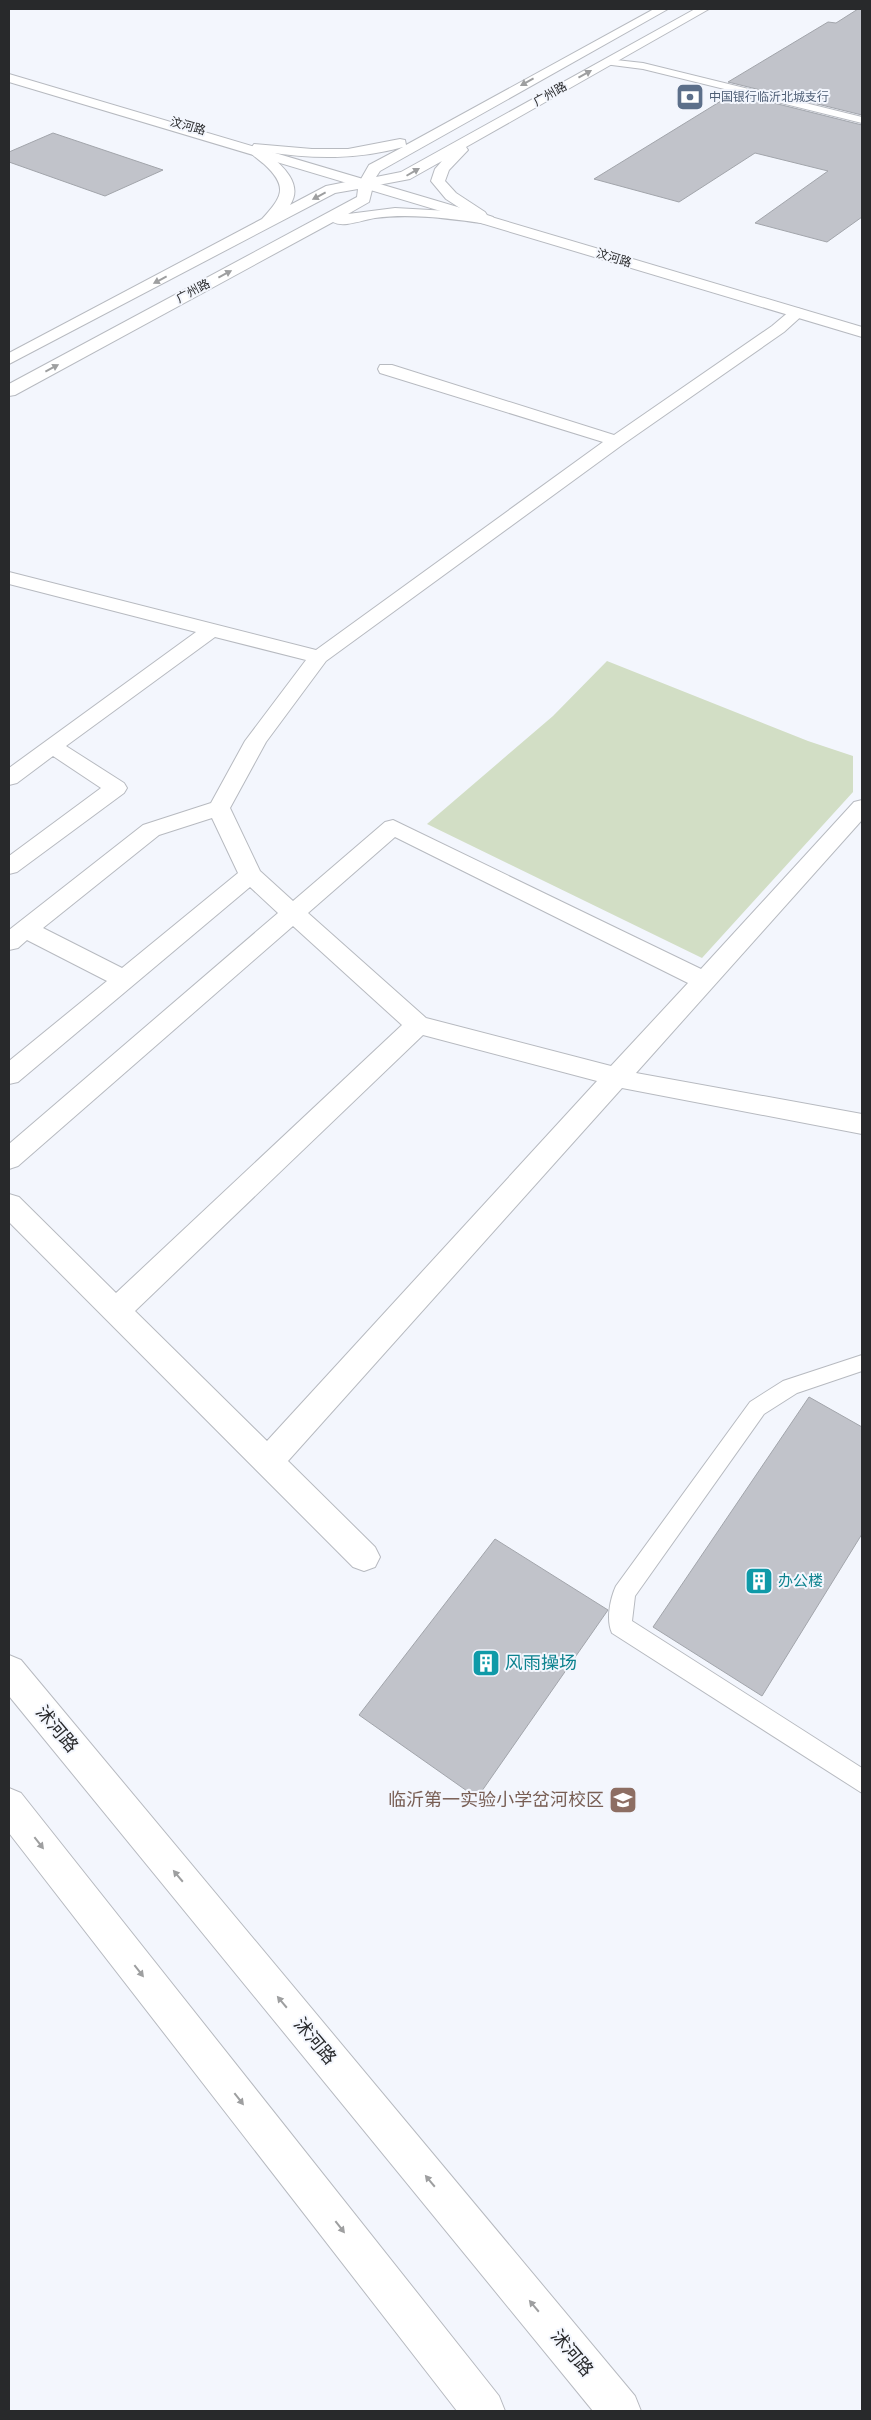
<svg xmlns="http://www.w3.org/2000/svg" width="871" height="2420" viewBox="0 0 871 2420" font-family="Mulish,'Noto Sans SC',sans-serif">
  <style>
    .green { fill: #d2dec5 }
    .building { fill: #c1c3ca; stroke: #a2a5ab }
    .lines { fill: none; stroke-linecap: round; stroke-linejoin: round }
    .lane-casing { stroke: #b7bac0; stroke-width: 2 }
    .street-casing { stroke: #b7bac0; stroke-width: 2 }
    .secondary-casing { stroke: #b7bac0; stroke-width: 2 }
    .primary-casing { stroke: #b7bac0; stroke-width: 2 }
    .lane { fill: #fff; fill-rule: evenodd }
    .street { fill: #fff; fill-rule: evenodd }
    .secondary { fill: #fff; fill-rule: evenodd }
    .primary { fill: #fff; fill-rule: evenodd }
    .oneway { fill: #9e9fa0 }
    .labels { text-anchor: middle; stroke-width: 4; stroke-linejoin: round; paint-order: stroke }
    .far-street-label { font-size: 12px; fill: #28292b; stroke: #f3f6fd }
    .far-service-label { font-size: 12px; fill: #4e5e75; stroke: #f3f6fd; text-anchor: start }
    .culture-label { font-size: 15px; fill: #0d838f; stroke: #f3f6fd; text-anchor: start }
    .near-culture-label { font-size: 18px; fill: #0d838f; stroke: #f3f6fd; text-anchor: start }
    .near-street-label { font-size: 18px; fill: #28292b; stroke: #f3f6fd }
    .near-education-label { font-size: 18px; fill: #785e54; stroke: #f3f6fd; text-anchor: end }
  </style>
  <rect width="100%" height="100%" fill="#f3f6fd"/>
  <path class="green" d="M 607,661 L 808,741 L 853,756 L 853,792 L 702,958 L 427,824 L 553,716 Z"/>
  <path class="building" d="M 858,9 L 862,9 L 862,115 L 728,82 L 828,22 L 836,23 Z
    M 734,93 L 862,125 L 862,217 L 827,242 L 755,223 L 828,171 L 755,153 L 679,202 L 594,179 Z
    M 53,133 L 163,170 L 105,196 L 9,162 L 9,152 Z
    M 809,1397 L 862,1427 L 862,1534 L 762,1696 L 653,1627 Z
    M 495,1539 L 608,1610 L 477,1798 L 359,1715 Z"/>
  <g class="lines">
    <defs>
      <path id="lane" d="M 607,59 L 643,63 L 862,117 L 862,123 L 643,69 L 604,64 L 603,62 Z
        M 862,1355 L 862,1371 L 797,1393 L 764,1414 L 635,1596 L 632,1621 L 862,1768 L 862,1793 L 612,1633 C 606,1620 610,1599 616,1586 L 750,1402 L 783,1381 Z"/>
      <path id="street" d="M 797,308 L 803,310 L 805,313 L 784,332 L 622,445 L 326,661 L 266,742 L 230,808 L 260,871 L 293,901 L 385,822 L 393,820 L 701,969 L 854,802 L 862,800 L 862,820 L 636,1073 L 862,1114 L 862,1134 L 622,1088 L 288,1461 L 375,1547 L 380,1557 L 375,1567 L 364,1571 L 353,1567 L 9,1222 L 9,1194 L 19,1197 L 116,1293 L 402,1025 L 293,926 L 18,1166 L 9,1169 L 9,1144 L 278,913 L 250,887 L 18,1082 L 9,1084 L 9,1061 L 107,981 L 27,940 L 18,948 L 9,950 L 9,930 L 143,825 L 211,803 L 245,741 L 306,660 L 215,637 L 66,746 L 124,783 L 127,788 L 124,793 L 17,872 L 9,874 L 9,856 L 101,788 L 53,756 L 17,783 L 9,785 L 9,768 L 196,632 L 9,584 L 9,572 L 316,650 L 603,442 L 380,373 L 378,369 L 380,365 L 392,365 L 614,435 L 772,326 L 791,310 ZM 212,818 L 238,873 L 122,968 L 43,928 L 159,835 ZM 395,837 L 688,983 L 611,1066 L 426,1018 L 308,913 ZM 423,1035 L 597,1081 L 267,1441 L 135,1311 Z"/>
      <path id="secondary" d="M 9,74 L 862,327 L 862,337 L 9,82 Z"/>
      <path id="primary" d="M 654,9 L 668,9 L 380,171 L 376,177 L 401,172 L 695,9 L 709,9 L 466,147 L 468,150 L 449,170 L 445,181 L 456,193 L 485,212 L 487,215 L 493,217 L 495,220 L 493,223 L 488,224 C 451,219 412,213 375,218 C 363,220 343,228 333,222 L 15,395 L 9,396 L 9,384 L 357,197 L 358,189 L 335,193 L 9,364 L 9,353 L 262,219 C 282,197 289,187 264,164 C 259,160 253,156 249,151 L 254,144 L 312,149 L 348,149 L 400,139 L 405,140 L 406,145 ZM 403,147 L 369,165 L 361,179 L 326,186 L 290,205 C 304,184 282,165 266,152 C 313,159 357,160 403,147 ZM 442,161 L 435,169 L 431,181 L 446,199 L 466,212 L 395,208 L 348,214 L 369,202 L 373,186 L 410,179 Z
        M 9,1655 L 21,1660 L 635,2396 L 641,2411 L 593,2411 L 9,1696 Z
        M 9,1788 L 21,1793 L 499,2396 L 505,2411 L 457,2411 L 9,1833 Z"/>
    </defs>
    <use href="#lane" class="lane-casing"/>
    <use href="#street" class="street-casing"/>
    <use href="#secondary" class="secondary-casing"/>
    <use href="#primary" class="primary-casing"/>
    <use href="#lane" class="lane"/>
    <use href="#street" class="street"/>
    <use href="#secondary" class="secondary"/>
    <use href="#primary" class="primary"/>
  </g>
  <defs><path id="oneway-solid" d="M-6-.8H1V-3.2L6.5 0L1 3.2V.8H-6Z" transform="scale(1.25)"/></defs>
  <g class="oneway">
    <use href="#oneway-solid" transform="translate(585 74) rotate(-29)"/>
    <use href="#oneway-solid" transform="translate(527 82) rotate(151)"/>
    <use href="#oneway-solid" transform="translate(413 172) rotate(-30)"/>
    <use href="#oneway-solid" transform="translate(319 196) rotate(152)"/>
    <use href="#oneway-solid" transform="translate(225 274) rotate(-28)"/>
    <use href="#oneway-solid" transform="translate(160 280) rotate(152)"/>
    <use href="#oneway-solid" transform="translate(52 368) rotate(-28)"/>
    <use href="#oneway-solid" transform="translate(39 1843) rotate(52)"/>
    <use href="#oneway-solid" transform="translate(178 1876) rotate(-130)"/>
    <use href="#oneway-solid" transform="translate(139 1971) rotate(52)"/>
    <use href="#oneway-solid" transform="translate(282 2002) rotate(-130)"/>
    <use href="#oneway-solid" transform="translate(239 2099) rotate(52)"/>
    <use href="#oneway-solid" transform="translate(430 2181) rotate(-130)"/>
    <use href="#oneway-solid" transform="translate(340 2227) rotate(52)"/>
    <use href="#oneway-solid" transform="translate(534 2306) rotate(-130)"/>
  </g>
  <defs>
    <symbol id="bank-square" viewBox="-11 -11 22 22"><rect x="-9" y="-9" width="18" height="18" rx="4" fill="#5c6f8a" stroke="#f3f6fd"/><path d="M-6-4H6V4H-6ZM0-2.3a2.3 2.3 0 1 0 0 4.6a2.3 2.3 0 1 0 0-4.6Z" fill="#fff"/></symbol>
    <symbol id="building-square" viewBox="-11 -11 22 22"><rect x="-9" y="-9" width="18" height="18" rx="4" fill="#0f9aa8" stroke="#f3f6fd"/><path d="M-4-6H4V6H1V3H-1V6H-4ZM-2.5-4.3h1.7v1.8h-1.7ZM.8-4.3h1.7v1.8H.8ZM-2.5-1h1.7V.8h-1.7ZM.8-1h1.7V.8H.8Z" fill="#fff"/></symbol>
    <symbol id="school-square" viewBox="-11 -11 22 22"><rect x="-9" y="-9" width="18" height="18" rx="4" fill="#8d6e63" stroke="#f3f6fd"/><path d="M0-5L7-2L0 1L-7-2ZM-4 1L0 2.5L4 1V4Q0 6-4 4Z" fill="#fff"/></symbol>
  </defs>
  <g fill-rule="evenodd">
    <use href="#bank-square" x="674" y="81" width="32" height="32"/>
    <use href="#building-square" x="743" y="1565" width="32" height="32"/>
    <use href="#building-square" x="470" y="1647" width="32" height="32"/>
    <use href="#school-square" x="607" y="1784" width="32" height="32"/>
  </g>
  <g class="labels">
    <g class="far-street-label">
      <text transform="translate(550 94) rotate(-29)" y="4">广州路</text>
      <text transform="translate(188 126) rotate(16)" y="4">汶河路</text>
      <text transform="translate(614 258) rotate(17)" y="4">汶河路</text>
      <text transform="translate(193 291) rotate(-28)" y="4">广州路</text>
    </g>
    <g class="far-service-label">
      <text x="709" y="101">中国银行临沂北城支行</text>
    </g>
    <g class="culture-label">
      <text x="778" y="1586">办公楼</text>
    </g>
    <g class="near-culture-label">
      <text x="505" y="1669">风雨操场</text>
    </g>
    <g class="near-street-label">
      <text transform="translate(57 1729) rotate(50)" y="6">沭河路</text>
      <text transform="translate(315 2041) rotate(50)" y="6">沭河路</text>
      <text transform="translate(572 2353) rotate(50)" y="6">沭河路</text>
    </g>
    <g class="near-education-label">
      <text x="604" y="1806">临沂第一实验小学岔河校区</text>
    </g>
  </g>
  <rect width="871" height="2420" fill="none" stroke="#28292b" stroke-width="20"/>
</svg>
